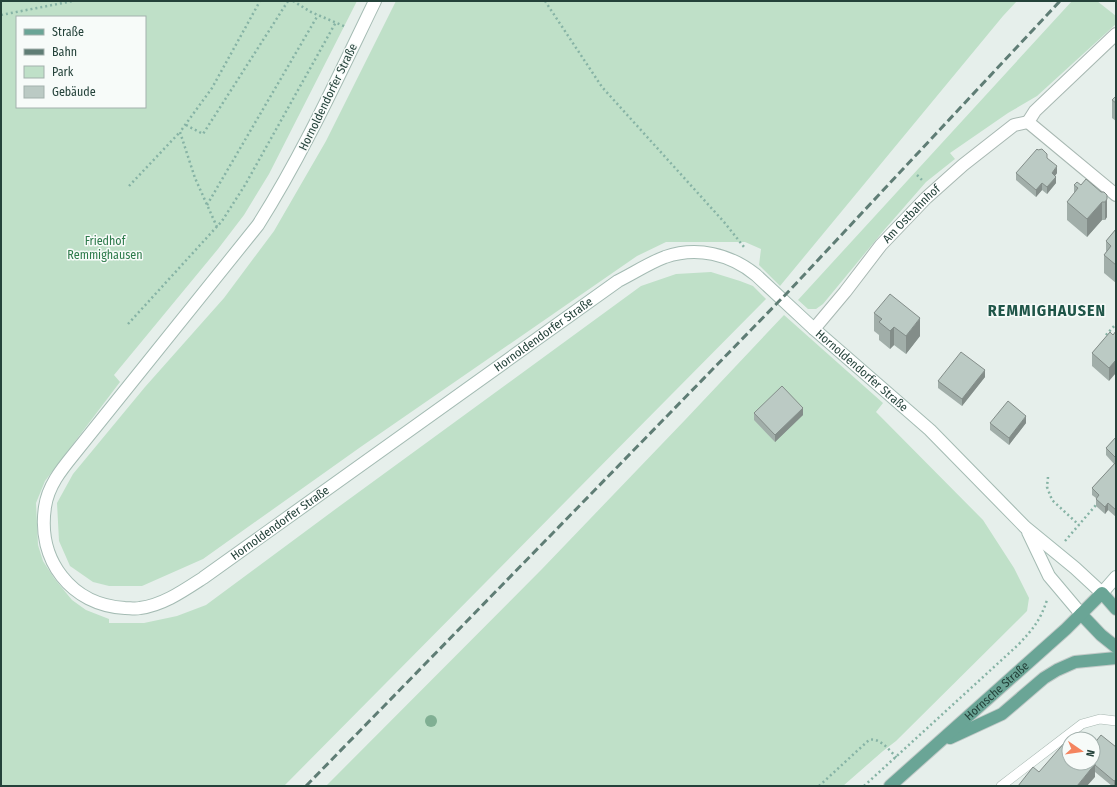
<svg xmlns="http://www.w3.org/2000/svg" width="1117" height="787" viewBox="0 0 1117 787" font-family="'Fira Sans Condensed',sans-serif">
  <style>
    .green { fill: #bfe0c8; fill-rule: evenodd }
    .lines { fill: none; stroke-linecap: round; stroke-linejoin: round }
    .lane-casing { stroke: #a8b8b2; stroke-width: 10 }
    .street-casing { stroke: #a8b8b2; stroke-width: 14 }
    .secondary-casing { stroke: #a4bbb3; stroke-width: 14 }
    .primary-casing { stroke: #c2cac8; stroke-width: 14 }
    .path { stroke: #86b3a5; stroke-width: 2.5; stroke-dasharray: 2 3; stroke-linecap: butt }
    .lane { stroke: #fff; stroke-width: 9 }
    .street { stroke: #fff; stroke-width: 12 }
    .secondary { stroke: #fff; stroke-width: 12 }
    .primary { stroke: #6aa596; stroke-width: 12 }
    .rail { stroke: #5f7d75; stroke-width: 3; stroke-dasharray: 8 4; stroke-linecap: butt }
    .tree { fill: #80af93 }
    .wall { fill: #a1aea9 }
    .shaded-wall { fill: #838d89 }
    .building { fill: #bbcac4; stroke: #838d89 }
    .labels { text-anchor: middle; stroke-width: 3; stroke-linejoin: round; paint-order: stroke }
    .street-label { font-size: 12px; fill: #24423a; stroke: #f7fbf9 }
    .park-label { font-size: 12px; fill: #2d7a4b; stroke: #f7fbf9 }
    .district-label { font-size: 16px; font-weight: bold; letter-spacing: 1px; fill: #1f5548; stroke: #f7fbf9 }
  </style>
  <rect width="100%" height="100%" fill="#e6efeb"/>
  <path class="green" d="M 1,1 L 357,1 L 269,174 L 244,215 L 218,249 L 114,375 L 120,382 L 45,481 L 36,503 L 38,545 L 43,561 L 54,578 L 72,600 L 86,610 L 109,619 L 109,623 L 144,623 L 177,616 L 206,605 L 337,508 L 641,286 L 676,274 L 711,272 L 740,281 L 753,286 L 766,299 L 284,786 L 1,786 ZM 17,17 L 145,17 L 145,107 L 17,107 Z
    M 396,1 L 1017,1 L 1003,16 L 780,286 L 759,265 L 761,249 L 745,242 L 666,242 L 637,256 L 362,446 L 203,559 L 142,586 L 109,586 L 93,582 L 70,566 L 59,541 L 57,503 L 73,474 L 145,387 L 224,298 L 274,231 L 326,141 Z
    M 1072,1 L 1097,1 L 1116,16 L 1116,24 L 1037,96 L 1008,113 L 950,153 L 955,159 L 926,182 L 885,229 L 823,304 L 816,309 L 808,309 L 798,300 Z
    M 784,315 L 883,403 L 876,412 L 983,520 L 1014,568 L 1029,598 L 1027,611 L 896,741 L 883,751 L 843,786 L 326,786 L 542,569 L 685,420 Z"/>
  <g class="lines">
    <defs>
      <path id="lane" d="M 1001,786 L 1082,724 L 1100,719 L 1116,721"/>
      <g id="street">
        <path d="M 1116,34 L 1035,111 L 1028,122 L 1116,195"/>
        <path id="s1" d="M 814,329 L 845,292 L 881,245 L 926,198 L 963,165 L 1014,125 L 1028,122"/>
      </g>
      <g id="secondary">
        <path id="s2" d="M 375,1 C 338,77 303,154 258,225 L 74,454 C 61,470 48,486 45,507 C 37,560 71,605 125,608 C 130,608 135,609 140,608 C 163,605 183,591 203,578 L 618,281 C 634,273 649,263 665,257 C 697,246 730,254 756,275 L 814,329 L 930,430 L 1025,527 L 1075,568 L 1102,593 L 1116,577"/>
        <path d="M 1028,532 L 1049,576 L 1081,614"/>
      </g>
      <g id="primary">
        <path d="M 1081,614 L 1101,635 L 1116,647"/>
        <path d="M 950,738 L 1002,714 L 1044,678 L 1057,670 L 1075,662 L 1116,658"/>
        <path id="s3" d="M 890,786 L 1066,629 L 1102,593 L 1116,609"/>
      </g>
    </defs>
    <use href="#lane" class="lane-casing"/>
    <use href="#street" class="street-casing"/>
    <use href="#secondary" class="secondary-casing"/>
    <use href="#primary" class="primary-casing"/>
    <path class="path" d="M 293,1 L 311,12 L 346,27
      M 545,1 L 602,87 L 724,222 L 744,247
      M 1,15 L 73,1
      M 186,125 L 203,134 L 288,1
      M 917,175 L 923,181
      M 129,186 L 180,132
      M 207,205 L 318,15
      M 217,227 L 195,178 L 180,132 L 212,88 L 260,1
      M 128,324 L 222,221 L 245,185 L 336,22
      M 1108,338 L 1105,336 L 1116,324
      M 1048,477 L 1047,487 L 1052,500 L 1079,525
      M 1065,541 L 1096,505
      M 819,786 L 869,740 C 880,737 890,751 897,758
      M 864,786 L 1018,645 C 1033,629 1040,621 1047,600"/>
    <use href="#lane" class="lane"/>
    <use href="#street" class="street"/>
    <use href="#secondary" class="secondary"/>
    <use href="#primary" class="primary"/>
    <path class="rail" d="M 306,786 L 789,291 L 1060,1"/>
  </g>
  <circle class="tree" cx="431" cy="721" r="6"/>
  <path class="wall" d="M 1116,96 L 1116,121 L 1112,118 L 1112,100 Z
    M 1047,158 L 1057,173 L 1055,176 L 1056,183 L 1047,194 L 1042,190 L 1036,197 L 1016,180 L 1016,173 Z
    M 1074,185 L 1081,185 L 1101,192 L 1104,192 L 1107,217 L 1105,220 L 1102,220 L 1087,237 L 1067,220 L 1067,202 L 1074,194 Z
    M 1116,229 L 1116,283 L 1104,273 L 1104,255 L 1106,252 L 1106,241 Z
    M 874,313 L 920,336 L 906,354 L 894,345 L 890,349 L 879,340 L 879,335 L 874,331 Z
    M 1110,332 L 1109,381 L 1092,366 L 1092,353 Z
    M 985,377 L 962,406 L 938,388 L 938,381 Z
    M 754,413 L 803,415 L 775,442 L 754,420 Z
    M 990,423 L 1026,423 L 1009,445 L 990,430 Z
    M 1116,437 L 1116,517 L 1108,510 L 1105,514 L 1096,506 L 1096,498 L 1092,495 L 1092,488 L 1114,464 L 1106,455 L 1106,448 Z
    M 1101,735 L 1116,786 L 1112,786 L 1095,772 L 1095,777 L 1039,772 L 1093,763 Z"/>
  <path class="shaded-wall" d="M 1057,166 L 1057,173 L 1052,180 L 1052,173 Z
    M 1056,177 L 1056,183 L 1047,194 L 1047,187 Z
    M 1042,183 L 1042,190 L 1036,197 L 1036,190 Z
    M 1107,199 L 1107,217 L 1105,220 L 1105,202 Z
    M 1102,202 L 1102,220 L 1087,237 L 1087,219 Z
    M 920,318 L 920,336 L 906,354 L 906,336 Z
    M 894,327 L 894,345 L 890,349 L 890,331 Z
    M 1116,354 L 1116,373 L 1109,381 L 1109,368 L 1115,355 Z
    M 985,370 L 985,377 L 962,406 L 962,399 Z
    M 803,408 L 803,415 L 775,442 L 775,435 Z
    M 1026,416 L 1026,423 L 1009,445 L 1009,438 Z
    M 1108,503 L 1108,510 L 1105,514 L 1105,507 Z
    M 1095,764 L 1095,777 L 1087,786 L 1077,786 Z
    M 1116,779 L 1116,786 L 1114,786 L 1114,781 Z"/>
  <path class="building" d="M 1116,96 L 1116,103 L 1112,100 Z
    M 1037,149 L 1038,150 L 1042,149 L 1047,154 L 1047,158 L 1057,166 L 1052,173 L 1056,177 L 1047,187 L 1042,183 L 1036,190 L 1016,173 Z
    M 1086,179 L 1101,192 L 1104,192 L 1107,195 L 1107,199 L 1105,202 L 1102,202 L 1087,219 L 1067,202 L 1078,188 L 1074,185 L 1077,182 L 1081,185 Z
    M 1116,229 L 1116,265 L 1104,255 L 1111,246 L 1106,241 Z
    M 890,294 L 920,318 L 906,336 L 894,327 L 890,331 L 879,322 L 882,319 L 874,313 Z
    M 1116,331 L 1116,354 L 1115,355 L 1116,356 L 1116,360 L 1109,368 L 1092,353 L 1110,332 L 1113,335 Z
    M 961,352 L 985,370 L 962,399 L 938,381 Z
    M 782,386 L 803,408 L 775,435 L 754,413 Z
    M 1008,401 L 1026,416 L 1009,438 L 990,423 Z
    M 1116,437 L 1116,458 L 1106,448 Z
    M 1116,462 L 1116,510 L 1108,503 L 1105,507 L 1096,499 L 1099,495 L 1092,488 Z
    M 1101,735 L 1116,747 L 1116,779 L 1114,781 L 1095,765 L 1095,764 L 1093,762 L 1093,745 Z
    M 1066,741 L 1069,743 L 1069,763 L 1093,763 L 1093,762 L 1095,764 L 1077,786 L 1018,786 L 1033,767 L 1039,772 Z"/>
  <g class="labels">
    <g class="street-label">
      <text transform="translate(328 97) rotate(-64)" y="4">Hornoldendorfer Straße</text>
      <text dy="4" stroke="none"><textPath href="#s1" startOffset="151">Am Ostbahnhof</textPath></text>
      <text dy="4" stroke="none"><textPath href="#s2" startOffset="1258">Hornoldendorfer Straße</textPath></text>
      <text dy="4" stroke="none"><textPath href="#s2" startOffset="1642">Hornoldendorfer Straße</textPath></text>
      <text dy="4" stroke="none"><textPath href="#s2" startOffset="934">Hornoldendorfer Straße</textPath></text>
      <text dy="4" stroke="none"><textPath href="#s3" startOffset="143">Hornsche Straße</textPath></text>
    </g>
    <g class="park-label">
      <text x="105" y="245">Friedhof<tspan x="105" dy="14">Remmighausen</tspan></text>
    </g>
    <g class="district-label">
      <text x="1047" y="316">REMMIGHAUSEN</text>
    </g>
  </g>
  <rect width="1117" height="787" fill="none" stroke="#24423a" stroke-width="4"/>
  <rect x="16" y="16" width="130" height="92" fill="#f7fbf9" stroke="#a3b1ad"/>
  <rect x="24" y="29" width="20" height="6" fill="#6aa596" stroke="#a3b1ad"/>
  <text x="52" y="36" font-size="12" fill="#24423a">Straße</text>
  <rect x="24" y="49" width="20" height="6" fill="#5f7d75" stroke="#a3b1ad"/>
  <text x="52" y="56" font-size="12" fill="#24423a">Bahn</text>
  <rect x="24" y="66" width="20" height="12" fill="#bfe0c8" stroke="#a3b1ad"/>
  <text x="52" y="76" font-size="12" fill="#24423a">Park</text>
  <rect x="24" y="86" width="20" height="12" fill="#bbcac4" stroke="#a3b1ad"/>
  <text x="52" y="96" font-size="12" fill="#24423a">Gebäude</text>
  <g transform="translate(1081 751) rotate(103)"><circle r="19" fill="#f7fbf9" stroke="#a3b1ad"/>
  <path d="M0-3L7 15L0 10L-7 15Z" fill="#f4845f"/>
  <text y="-6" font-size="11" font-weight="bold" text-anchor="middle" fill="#24423a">N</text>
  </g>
</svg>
